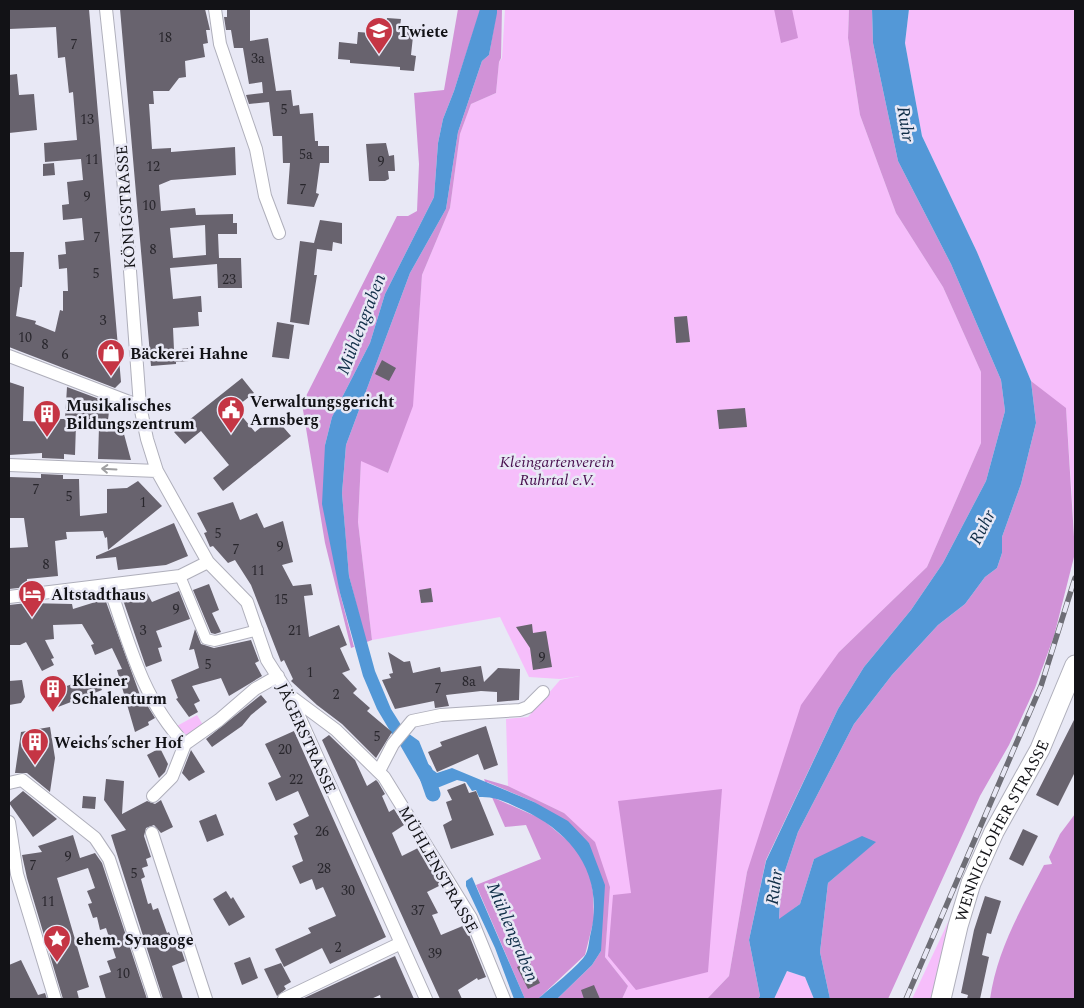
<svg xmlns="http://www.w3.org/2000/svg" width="1084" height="1008" viewBox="0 0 1084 1008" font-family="Spectral,serif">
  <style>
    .green { fill: #f6befb }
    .forest { fill: #d192d7 }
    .water { fill: #5398d7 }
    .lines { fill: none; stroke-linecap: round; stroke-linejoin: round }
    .canal { stroke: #5398d7; stroke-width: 15 }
    .building { fill: #68636e; fill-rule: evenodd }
    .pedestrian-casing { stroke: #afafbb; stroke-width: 12 }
    .minor-casing { stroke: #afafbb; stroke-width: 14 }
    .secondary-casing { stroke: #afafbb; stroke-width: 21 }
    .pedestrian { stroke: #fff; stroke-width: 10 }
    .minor { stroke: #fff; stroke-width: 12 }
    .secondary { stroke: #fff; stroke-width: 19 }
    .rail-casing { stroke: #6e6e76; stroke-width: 5.5 }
    .rail { stroke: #e8e8f5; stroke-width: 4; stroke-dasharray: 11; stroke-linecap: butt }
    .oneway { stroke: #a0a0a2 }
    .labels { text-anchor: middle; stroke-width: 5; stroke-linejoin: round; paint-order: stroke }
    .number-label { font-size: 14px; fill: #28262c }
    .poi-label { font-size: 16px; font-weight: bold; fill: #121216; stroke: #e8e8f5; text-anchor: start }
    .street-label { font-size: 16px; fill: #121216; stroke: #e8e8f5 }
    .park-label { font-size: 16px; font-style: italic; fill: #49114f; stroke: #e8e8f5 }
    .water-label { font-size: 18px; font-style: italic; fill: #102e48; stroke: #e8e8f5 }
  </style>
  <rect width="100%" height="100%" fill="#e8e8f5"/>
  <path class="green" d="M 505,9 L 849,9 L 848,38 L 860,115 L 896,213 L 943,287 L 981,372 L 981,443 L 927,567 L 839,652 L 747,872 L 729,976 L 707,999 L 622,999 L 628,986 L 605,957 L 610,887 L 564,813 L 508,786 L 506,719 L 528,717 L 560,680 L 580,676 L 560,679 L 529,677 L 500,617 L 372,640 L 358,522 L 361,460 L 388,473 L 412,406 L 422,275 L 450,208 L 460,134 L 471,104 L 496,93 L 499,62 L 502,58 Z
    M 909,9 L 1075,9 L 1074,525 L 1066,409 L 1031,381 L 977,252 L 922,136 L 905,43 Z
    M 197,715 L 203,725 L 186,735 L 175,727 Z
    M 950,918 L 931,999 L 912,999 Z
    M 787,971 L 805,977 L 814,999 L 774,999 Z"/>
  <path class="forest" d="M 458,9 L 480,9 L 480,11 L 454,91 L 443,119 L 438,143 L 434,197 L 385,294 L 370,343 L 332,417 L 325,445 L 340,593 L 354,647 L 366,642 L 349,576 L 346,542 L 342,493 L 346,445 L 410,273 L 446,209 L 458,132 L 482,61 L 489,55 L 497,9 L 502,9 L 501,58 L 499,62 L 496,93 L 471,104 L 460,134 L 450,208 L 422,275 L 413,406 L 388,473 L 361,461 L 358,522 L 372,640 L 351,648 L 325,543 L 302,404 L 397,216 L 408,216 L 417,211 L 419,164 L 414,93 L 444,90 Z
    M 774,9 L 792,9 L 798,38 L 781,43 Z
    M 849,9 L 872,9 L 873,43 L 898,161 L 951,264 L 1001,380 L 1005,411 L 986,481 L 943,563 L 911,610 L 864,667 L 838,709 L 766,860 L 749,940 L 760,996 L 758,999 L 707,999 L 729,976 L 747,872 L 801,705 L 839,652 L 927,567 L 981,443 L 981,372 L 943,287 L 896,213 L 860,115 L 848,38 Z
    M 1031,381 L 1066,408 L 1075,553 L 1054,636 L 1035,688 L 1009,745 L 980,796 L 888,999 L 830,999 L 820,952 L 828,883 L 875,842 L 814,859 L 800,904 L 779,920 L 781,883 L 798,832 L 854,724 L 892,675 L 938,625 L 965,604 L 985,577 L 997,568 L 1002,553 L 1002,537 L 1021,484 L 1036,423 Z
    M 484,779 L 508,786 L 564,813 L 595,842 L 610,887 L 605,957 L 628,986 L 622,999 L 557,999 L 592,965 L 601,951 L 589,843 L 534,802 L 487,782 L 492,797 L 542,819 L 574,846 L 589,871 L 593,892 L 594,919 L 585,955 L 538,999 L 525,999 L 476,885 L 541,859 L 526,825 L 505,827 Z
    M 722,789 L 708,972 L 636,990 L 608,956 L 613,895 L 631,893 L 618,801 Z
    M 1075,814 L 1075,999 L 990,999 C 997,950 1021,909 1044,865 L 1052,864 L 1049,857 L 1060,834 Z"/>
  <path class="water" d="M 480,9 L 497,9 L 497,13 L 489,55 L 482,61 L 458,132 L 446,209 L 410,273 L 346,445 L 342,493 L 349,576 L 375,671 L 391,709 L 403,728 L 393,736 L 377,709 L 363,676 L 340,593 L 322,504 L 325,445 L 332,417 L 370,343 L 385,294 L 434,197 L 438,143 L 443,119 L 454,91 Z
    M 872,9 L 909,9 L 905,43 L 922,136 L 977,252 L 1031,381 L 1036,423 L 1021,484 L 1002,537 L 1002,553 L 997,568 L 985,577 L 965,604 L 938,625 L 892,675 L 854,724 L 798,832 L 781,883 L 779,919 L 800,904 L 814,859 L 862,836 L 876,842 L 828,883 L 820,952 L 830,999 L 814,999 L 805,977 L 787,971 L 774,999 L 758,999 L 760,996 L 749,940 L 766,861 L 838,709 L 864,667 L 911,610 L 943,563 L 986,481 L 1005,411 L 1001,380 L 951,264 L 898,161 L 873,43 Z
    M 405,731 L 419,741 L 430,768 L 437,773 L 452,768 L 534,802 L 568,821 L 589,843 L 605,885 L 601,951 L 592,965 L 557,999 L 538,999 C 548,990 581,964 586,954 C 589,948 589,939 591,932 C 604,875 573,833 523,810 C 508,803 496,796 479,797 L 476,790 L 472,791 L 466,782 L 457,780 L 427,792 L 400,745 Z
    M 472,877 L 525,999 L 514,999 L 495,948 L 466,886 L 466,881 Z"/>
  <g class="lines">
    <path class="canal" d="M 425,771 L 433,794"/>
  </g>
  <path class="building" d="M 9,9 L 89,9 L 121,382 L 115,388 L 9,347 L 9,252 L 24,252 L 22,287 L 20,287 L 16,316 L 36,321 L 35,324 L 55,332 L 60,310 L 63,311 L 63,291 L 68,291 L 67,268 L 59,269 L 58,255 L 66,254 L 65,242 L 84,240 L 82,218 L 63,220 L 62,205 L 69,204 L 67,182 L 83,180 L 81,159 L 45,162 L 44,143 L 77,140 L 73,92 L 69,93 L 65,57 L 58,58 L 56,27 L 9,29 Z
    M 120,9 L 205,9 L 210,30 L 206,30 L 208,43 L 203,44 L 205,57 L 185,61 L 186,77 L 179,78 L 169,91 L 153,91 L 154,104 L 149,104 L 152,149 L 171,148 L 171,152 L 235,147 L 236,175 L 171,180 L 159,185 L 161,211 L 195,208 L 196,215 L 233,214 L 233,223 L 237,223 L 237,234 L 218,234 L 219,258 L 241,258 L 242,288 L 218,288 L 217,264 L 170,268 L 173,299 L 201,296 L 202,312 L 198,312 L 199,326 L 173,328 L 174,350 L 188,348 L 189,361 L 176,362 L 176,364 L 151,366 ZM 205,225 L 206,255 L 173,258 L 170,228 Z
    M 227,9 L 250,9 L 250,41 L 268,38 L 276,91 L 291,90 L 293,106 L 299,105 L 300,114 L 313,113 L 315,141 L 318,141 L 318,146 L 329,146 L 329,163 L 320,163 L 316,193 L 319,194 L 314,207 L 287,204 L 290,163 L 283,163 L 282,136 L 273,136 L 269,102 L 249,104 L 246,95 L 263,93 L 262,82 L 249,84 L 243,48 L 234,48 L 231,30 L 226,30 L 224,17 L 227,17 Z
    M 387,18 L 401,19 L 400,26 L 414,27 L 411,55 L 416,56 L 414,71 L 400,70 L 400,67 L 350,63 L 350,60 L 338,59 L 339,42 L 357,44 L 358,32 L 385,34 Z
    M 17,74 L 19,95 L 34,94 L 37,130 L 9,133 L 9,75 Z
    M 386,143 L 389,156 L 394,155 L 395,171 L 388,171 L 389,179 L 385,181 L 369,181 L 366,144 Z
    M 54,163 L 55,175 L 43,176 L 43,164 Z
    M 320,220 L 342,223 L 342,244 L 333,242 L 332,251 L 317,249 L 314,275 L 317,275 L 309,325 L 290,322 L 300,241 L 314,243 Z
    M 687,316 L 690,342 L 676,343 L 674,317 Z
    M 277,322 L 294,325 L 289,359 L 272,357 Z
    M 382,360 L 396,368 L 389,381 L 375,374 Z
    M 242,378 L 254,393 L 235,408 L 255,432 L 270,420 L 278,421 L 291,436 L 223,491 L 213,478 L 229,465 L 201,431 L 185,444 L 174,432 Z
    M 9,382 L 24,387 L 23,421 L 54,422 L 54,419 L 65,419 L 67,387 L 110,403 L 108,420 L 121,423 L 131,460 L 98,459 L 99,427 L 76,424 L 75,455 L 64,454 L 64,459 L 42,458 L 42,453 L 9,455 Z
    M 745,408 L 747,427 L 719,429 L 717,410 Z
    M 41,474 L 63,475 L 63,479 L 79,479 L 80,516 L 107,513 L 107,489 L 127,488 L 138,481 L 162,506 L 108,550 L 107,537 L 105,538 L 103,531 L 66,532 L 67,539 L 55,541 L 58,576 L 27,579 L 27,587 L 9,589 L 9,548 L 28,547 L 24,518 L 9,518 L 9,477 L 41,478 Z
    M 233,502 L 240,520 L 257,513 L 264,528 L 283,521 L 293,562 L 282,565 L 293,586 L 311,584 L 313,595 L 304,596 L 309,637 L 339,625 L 347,645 L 340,648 L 350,670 L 342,673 L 357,689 L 353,693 L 370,708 L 367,711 L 392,732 L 376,758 L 342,724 L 317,705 L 291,681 L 293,679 L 284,660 L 281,662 L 251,585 L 235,560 L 228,563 L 213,546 L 210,547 L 204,533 L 207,532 L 197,513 Z
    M 174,523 L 188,556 L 166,565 L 118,570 L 116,557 L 96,559 L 96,556 Z
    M 209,584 L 219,610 L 212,613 L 221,632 L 215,634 L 211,633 L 193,590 Z
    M 431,588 L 433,602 L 421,603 L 419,590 Z
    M 179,591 L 190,619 L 156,631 L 162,647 L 158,648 L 162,661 L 146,667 L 122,597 L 147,593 L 152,602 Z
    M 105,599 L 144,706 L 147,705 L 155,718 L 148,722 L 149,725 L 135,732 L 117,670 L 122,669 L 112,648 L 95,655 L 91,645 L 94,644 L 82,624 L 53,625 L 54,639 L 45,640 L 54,658 L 51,659 L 54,665 L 42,671 L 26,642 L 20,645 L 9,645 L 9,605 L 27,603 L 72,604 L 73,609 Z
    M 532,624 L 533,633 L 546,631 L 552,667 L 533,670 L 530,648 L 516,627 Z
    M 195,629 L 201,644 L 214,648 L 251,640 L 259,661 L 255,663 L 262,676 L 229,696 L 221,678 L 192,686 L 200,701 L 194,704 L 198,712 L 189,717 L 176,699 L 178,698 L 171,680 L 199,668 L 194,649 L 189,650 Z
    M 388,652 L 404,662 L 410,661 L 413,673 L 440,667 L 441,672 L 481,666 L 484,682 L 498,668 L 520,669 L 519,700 L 497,702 L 497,692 L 481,691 L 446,695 L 449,706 L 435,708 L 434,701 L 395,709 L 382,680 L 391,678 L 389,674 L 393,673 Z
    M 96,676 L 102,690 L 58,707 L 52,691 Z
    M 22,680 L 25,697 L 21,703 L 9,705 L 9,681 Z
    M 261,695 L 267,702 L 251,715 L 242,726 L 212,747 L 206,739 Z
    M 1075,718 L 1075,772 L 1058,806 L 1036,795 Z
    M 486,726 L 498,765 L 484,770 L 478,754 L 437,772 L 428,752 L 442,746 L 440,742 Z
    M 50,727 L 55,758 L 50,792 L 27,773 L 15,773 L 21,732 Z
    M 294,731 L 386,937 L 330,964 L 322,948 L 284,967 L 275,949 L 311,933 L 308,928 L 336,916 L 323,887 L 316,890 L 312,879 L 300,884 L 292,866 L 303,861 L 294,836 L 298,834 L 293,824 L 309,816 L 298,791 L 276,801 L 268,783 L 281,777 L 265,744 Z
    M 329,735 L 355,760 L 367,786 L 376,780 L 378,782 L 385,794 L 382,796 L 389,812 L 394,809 L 404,825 L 392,833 L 402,856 L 418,848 L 441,885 L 427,892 L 438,913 L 432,915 L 441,935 L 465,925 L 486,977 L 478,980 L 477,978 L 458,990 L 462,999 L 440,999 L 322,740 Z
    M 160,748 L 168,764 L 165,772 L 159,778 L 147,755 Z
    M 191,750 L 205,772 L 189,781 L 182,773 Z
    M 106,779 L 124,781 L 122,814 L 147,801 L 155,804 L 161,800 L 173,827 L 161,833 L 154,825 L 146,828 L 144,836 L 151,857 L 146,859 L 148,866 L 142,868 L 145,877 L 141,879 L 148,904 L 151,903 L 153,910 L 158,908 L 167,933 L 169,932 L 172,939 L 177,937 L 185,961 L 172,966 L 183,999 L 163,999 L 111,835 L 126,830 L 104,800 Z
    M 465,783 L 469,793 L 476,791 L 494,835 L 451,849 L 443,825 L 452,820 L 446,802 L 452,800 L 447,790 Z
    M 23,791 L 57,819 L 33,837 L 9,803 Z
    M 83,796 L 96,797 L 95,809 L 82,808 Z
    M 216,814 L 224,835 L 207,842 L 199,821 Z
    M 1023,829 L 1038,836 L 1023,866 L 1009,859 Z
    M 73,835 L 80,858 L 95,853 L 102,863 L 147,999 L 106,999 L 99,976 L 111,972 L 107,961 L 116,958 L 106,928 L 100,930 L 97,917 L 93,918 L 88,904 L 92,903 L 87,891 L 95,888 L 88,868 L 57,878 L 89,987 L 77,991 L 79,999 L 63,999 L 27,878 L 22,855 L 42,852 L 38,846 Z
    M 226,891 L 231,899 L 233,897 L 245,917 L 229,926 L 213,899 Z
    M 985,896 L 1001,901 L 991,934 L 987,933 L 982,955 L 989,957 L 980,999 L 967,999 L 968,995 L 961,993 L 974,930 Z
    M 395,956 L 414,999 L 381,999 L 380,995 L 371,999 L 302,999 Z
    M 250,957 L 258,978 L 242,985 L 234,963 Z
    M 21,960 L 38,995 L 45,993 L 47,999 L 9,999 L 9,965 Z
    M 529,961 L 540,983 L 528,989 L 517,967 Z
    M 281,963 L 291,982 L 284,986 L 286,989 L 277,996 L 264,969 Z
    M 594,985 L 600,999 L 584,999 L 581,990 Z"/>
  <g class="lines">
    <defs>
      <path id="pedestrian" d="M 180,576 L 206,639 L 215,641 L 258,630"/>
      <path id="minor" d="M 106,9 L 121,149 L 140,406 L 147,439 L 157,471 L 208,562 L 247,602 L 267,660 L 290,696 L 426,999
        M 215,9 L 220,44 L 256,149 L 265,196 L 279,233
        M 9,356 L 140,406
        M 9,465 L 157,471
        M 109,585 C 128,641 143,701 185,744
        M 9,597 L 180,576 L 208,562
        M 293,698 L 336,730 L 384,777 L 471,918 L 504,999
        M 379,771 L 393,744 L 412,721 L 441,715 L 520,710 L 528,707 L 543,692
        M 9,783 L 22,780 L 95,838 L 109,859 L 155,999
        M 153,796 L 172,777 L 185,744 L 219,720 L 255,689 L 278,676
        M 9,822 L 17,874 L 55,999
        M 152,833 L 206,999
        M 284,999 L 401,943"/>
      <g id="secondary">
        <path id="s1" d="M 941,999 L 958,926 L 971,883 L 994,832 L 1040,749 L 1075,665"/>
      </g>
    </defs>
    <use href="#pedestrian" class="pedestrian-casing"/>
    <use href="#minor" class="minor-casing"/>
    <use href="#secondary" class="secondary-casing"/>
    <use href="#pedestrian" class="pedestrian"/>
    <use href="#minor" class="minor"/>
    <use href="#secondary" class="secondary"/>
    <defs>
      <path id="rail" d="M 906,999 L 1041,686 L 1075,578"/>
    </defs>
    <use href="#rail" class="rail-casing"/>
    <use href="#rail" class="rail"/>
  </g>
  <defs><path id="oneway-shaft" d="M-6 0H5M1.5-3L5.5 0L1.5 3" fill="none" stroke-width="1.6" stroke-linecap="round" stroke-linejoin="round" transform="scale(1.25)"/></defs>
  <use class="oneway" href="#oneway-shaft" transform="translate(109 469) rotate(-177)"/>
  <defs>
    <symbol id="school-pin" viewBox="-11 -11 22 30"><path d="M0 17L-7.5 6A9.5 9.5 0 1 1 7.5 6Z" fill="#c53544" stroke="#e8e8f5"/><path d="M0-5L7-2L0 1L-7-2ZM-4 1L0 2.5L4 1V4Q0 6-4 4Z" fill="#fff"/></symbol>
    <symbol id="shop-pin" viewBox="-11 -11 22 30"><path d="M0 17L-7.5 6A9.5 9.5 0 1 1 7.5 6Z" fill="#c53544" stroke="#e8e8f5"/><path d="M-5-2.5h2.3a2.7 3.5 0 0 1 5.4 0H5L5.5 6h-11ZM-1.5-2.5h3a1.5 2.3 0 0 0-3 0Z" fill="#fff"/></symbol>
    <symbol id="civic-pin" viewBox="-11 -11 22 30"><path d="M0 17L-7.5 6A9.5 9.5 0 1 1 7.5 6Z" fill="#c53544" stroke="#e8e8f5"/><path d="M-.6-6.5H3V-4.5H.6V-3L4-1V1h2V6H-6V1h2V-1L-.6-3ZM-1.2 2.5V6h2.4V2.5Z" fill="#fff"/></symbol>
    <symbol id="building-pin" viewBox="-11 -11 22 30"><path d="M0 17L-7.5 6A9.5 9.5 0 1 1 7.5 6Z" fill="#c53544" stroke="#e8e8f5"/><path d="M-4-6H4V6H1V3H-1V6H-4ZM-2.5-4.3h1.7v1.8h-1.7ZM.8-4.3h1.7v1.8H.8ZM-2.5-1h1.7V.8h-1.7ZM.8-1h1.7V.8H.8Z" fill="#fff"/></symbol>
    <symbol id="hotel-pin" viewBox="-11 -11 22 30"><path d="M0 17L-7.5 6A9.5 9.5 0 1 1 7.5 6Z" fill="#c53544" stroke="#e8e8f5"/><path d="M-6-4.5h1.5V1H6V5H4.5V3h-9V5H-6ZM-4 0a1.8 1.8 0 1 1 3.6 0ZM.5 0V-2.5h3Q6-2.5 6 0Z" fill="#fff"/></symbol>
    <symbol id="sight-pin" viewBox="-11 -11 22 30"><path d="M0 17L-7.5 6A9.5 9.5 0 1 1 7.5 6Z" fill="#c53544" stroke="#e8e8f5"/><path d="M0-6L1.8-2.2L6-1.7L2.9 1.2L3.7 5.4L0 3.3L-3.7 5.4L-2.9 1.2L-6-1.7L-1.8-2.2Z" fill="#fff"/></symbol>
  </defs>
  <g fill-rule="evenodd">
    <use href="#school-pin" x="363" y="15" width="32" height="43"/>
    <use href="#shop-pin" x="95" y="337" width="32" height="43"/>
    <use href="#civic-pin" x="215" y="394" width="32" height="43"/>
    <use href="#building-pin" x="31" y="398" width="32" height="43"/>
    <use href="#hotel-pin" x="16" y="578" width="32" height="43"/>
    <use href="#building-pin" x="37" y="673" width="32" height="43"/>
    <use href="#building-pin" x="19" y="726" width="32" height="43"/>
    <use href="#sight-pin" x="41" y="923" width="32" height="43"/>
  </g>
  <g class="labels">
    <g class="number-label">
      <text x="165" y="42">18</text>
      <text x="74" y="49">7</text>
      <text x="258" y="63">3a</text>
      <text x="284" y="114">5</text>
      <text x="87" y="124">13</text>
      <text x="306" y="159">5a</text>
      <text x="92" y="164">11</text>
      <text x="381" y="166">9</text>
      <text x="153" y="171">12</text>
      <text x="303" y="194">7</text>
      <text x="87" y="201">9</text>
      <text x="149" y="210">10</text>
      <text x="97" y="242">7</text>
      <text x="153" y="254">8</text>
      <text x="96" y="278">5</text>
      <text x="229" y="284">23</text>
      <text x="103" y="325">3</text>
      <text x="25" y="342">10</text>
      <text x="45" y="349">8</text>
      <text x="65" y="359">6</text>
      <text x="36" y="494">7</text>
      <text x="69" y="501">5</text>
      <text x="143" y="507">1</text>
      <text x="218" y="538">5</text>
      <text x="280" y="551">9</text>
      <text x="236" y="554">7</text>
      <text x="46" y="569">8</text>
      <text x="258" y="575">11</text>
      <text x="281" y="604">15</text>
      <text x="176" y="614">9</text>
      <text x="143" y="635">3</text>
      <text x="295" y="635">21</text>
      <text x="542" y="662">9</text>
      <text x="208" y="669">5</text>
      <text x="310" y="677">1</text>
      <text x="469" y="686">8a</text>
      <text x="438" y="693">7</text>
      <text x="336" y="699">2</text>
      <text x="377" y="741">5</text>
      <text x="285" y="754">20</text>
      <text x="296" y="784">22</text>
      <text x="322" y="836">26</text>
      <text x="68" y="861">9</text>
      <text x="33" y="870">7</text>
      <text x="324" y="873">28</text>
      <text x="134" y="878">5</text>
      <text x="348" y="895">30</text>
      <text x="48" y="906">11</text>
      <text x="418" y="915">37</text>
      <text x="338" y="952">2</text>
      <text x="435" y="958">39</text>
      <text x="123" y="978">10</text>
    </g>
    <g class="poi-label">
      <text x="398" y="37">Twiete</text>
      <text x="130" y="359">Bäckerei Hahne</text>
      <text x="250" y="407">Verwaltungsgericht<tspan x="250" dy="18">Arnsberg</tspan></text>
      <text x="66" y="411">Musikalisches<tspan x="66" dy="18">Bildungszentrum</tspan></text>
      <text x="51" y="600">Altstadthaus</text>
      <text x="72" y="686">Kleiner<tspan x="72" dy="18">Schalenturm</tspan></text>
      <text x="54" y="748">Weichs’scher Hof</text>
      <text x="76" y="945">ehem. Synagoge</text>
    </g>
    <g class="street-label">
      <text transform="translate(125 207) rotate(-94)" y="6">KÖNIGSTRASSE</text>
      <text transform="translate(307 738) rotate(65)" y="6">JÄGERSTRASSE</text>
      <text dy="6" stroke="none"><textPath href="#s1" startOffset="180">WENNIGLOHER STRASSE</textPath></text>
      <text transform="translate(439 869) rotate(60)" y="6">MÜHLENSTRASSE</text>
    </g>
    <g class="park-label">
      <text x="557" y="467">Kleingartenverein<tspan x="557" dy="18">Ruhrtal e.V.</tspan></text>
    </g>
    <g class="water-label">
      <text transform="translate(906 124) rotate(81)" y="6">Ruhr</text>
      <text transform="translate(361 324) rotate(-69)" y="6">Mühlengraben</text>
      <text transform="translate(982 527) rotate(-63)" y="6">Ruhr</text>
      <text transform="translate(774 887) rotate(-82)" y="6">Ruhr</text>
      <text transform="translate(513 932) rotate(67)" y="6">Mühlengraben</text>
    </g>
  </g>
  <rect width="1084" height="1008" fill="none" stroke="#121216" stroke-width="20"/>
</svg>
